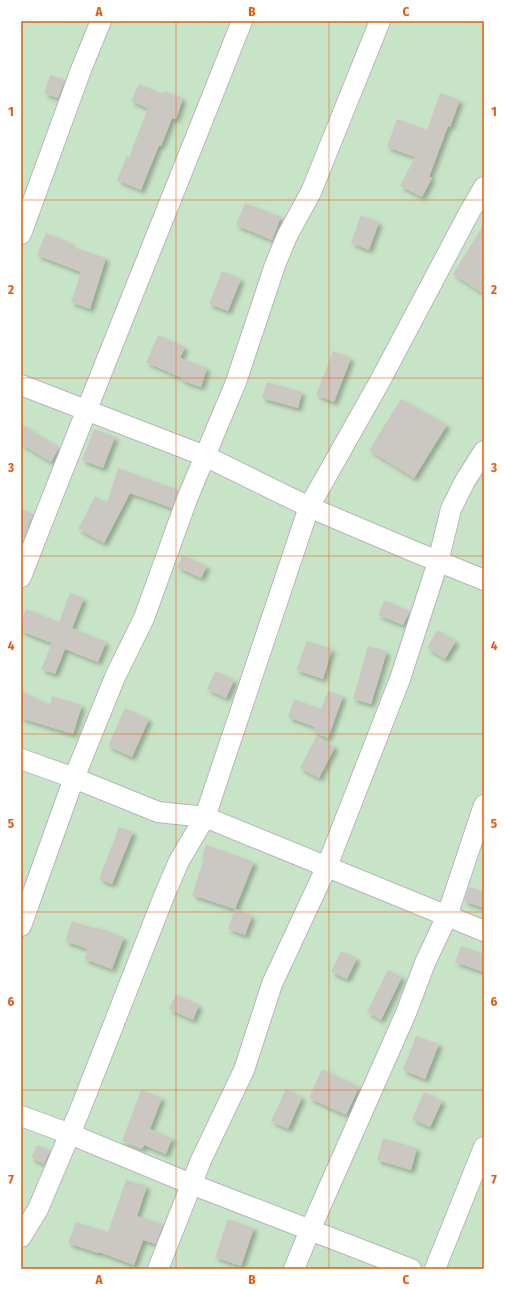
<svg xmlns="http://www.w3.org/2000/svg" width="505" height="1290" viewBox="0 0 505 1290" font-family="'Fira Sans Condensed',sans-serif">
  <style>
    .green { fill: #c8e4c6 }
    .building { fill: #cbc8c4; filter: url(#shadow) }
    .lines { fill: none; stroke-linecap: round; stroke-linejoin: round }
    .minor-casing { stroke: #b4b7ba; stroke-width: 22 }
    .minor { stroke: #fff; stroke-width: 20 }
    .grid { fill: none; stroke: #e8590c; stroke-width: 1; stroke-opacity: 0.55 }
    .neatline { fill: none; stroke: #e8590c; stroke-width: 1.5 }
    .grid-label { font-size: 13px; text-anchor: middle; font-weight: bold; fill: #e8590c }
  </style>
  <defs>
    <filter id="shadow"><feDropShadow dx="3.5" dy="3.5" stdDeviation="2" flood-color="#0004"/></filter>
  </defs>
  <rect width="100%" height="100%" fill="#efede7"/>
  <path class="green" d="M 21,21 L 484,21 L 484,1269 L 21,1269 Z"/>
  <path class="building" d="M 50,75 L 65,80 L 58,98 L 44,93 Z
    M 139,84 L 163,94 L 164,91 L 183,98 L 176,119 L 172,118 L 161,146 L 159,145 L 141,190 L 117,180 L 127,156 L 129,157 L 148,108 L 131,101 Z
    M 440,93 L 460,100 L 450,127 L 448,126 L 429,177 L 432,178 L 422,197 L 400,186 L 415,157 L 387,147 L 397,119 L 427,130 Z
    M 245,203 L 281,217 L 272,240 L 236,225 Z
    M 361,215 L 379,222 L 369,250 L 351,243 Z
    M 484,224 L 484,294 L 453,274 Z
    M 46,233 L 71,243 L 70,246 L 106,258 L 90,309 L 71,302 L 81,272 L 37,255 Z
    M 222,271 L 241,279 L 228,311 L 209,304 Z
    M 158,335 L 185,347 L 180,358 L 207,368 L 201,387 L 181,380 L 182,378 L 146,362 Z
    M 333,351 L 351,358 L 334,402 L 316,395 Z
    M 267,382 L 302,392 L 298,408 L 262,398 Z
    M 401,399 L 447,425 L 414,478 L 369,450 Z
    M 21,424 L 59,448 L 51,462 L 21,444 Z
    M 94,429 L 115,437 L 103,468 L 82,460 Z
    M 118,468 L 178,490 L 172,508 L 130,493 L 104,543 L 78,529 L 95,496 L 107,503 Z
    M 21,509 L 33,514 L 21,545 Z
    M 182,555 L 207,566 L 201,578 L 177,567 Z
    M 70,593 L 84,598 L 72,628 L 106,642 L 98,662 L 65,649 L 55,674 L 41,669 L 52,643 L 21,631 L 21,622 L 26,609 L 59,622 Z
    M 384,600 L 410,611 L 403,625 L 378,615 Z
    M 437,630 L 456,641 L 445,659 L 427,648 Z
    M 307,641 L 332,649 L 323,679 L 296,670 Z
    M 368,646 L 387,651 L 371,704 L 353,699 Z
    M 215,671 L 234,680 L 226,698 L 207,689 Z
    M 21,691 L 50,705 L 52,696 L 82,705 L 73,734 L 21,718 Z
    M 328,691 L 343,696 L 328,738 L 313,732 L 315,727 L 288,717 L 294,699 L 321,709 Z
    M 125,708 L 149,719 L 132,757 L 108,746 Z
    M 316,737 L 335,747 L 319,778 L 300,768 Z
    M 119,827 L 133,832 L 112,884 L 99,879 Z
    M 206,845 L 254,862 L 235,909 L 192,895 L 204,858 L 202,857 Z
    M 469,887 L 484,892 L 484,908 L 464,901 Z
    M 235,909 L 252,916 L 245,935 L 228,929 Z
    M 72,921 L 95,929 L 96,927 L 124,937 L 112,969 L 84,959 L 88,949 L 65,941 Z
    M 461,946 L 484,954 L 484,972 L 455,962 Z
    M 341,951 L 357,958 L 347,979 L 331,972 Z
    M 388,970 L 402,977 L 381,1020 L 367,1012 Z
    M 176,994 L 199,1005 L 193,1020 L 169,1009 Z
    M 416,1036 L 439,1044 L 425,1079 L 403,1070 Z
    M 322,1069 L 359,1087 L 346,1115 L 309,1098 Z
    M 286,1089 L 302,1097 L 288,1129 L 271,1121 Z
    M 141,1090 L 162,1098 L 150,1129 L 172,1138 L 166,1154 L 144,1145 L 142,1149 L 122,1141 Z
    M 424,1092 L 442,1101 L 430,1127 L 412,1119 Z
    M 383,1138 L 417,1148 L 411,1170 L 377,1160 Z
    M 37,1145 L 50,1150 L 44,1164 L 31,1158 Z
    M 126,1180 L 147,1186 L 137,1216 L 163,1224 L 156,1244 L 143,1240 L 134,1265 L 99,1252 L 98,1253 L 68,1243 L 76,1222 L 108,1232 Z
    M 228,1219 L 254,1228 L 241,1266 L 215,1257 Z"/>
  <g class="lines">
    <defs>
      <path id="minor" d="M 21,234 L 82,67 L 101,21
        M 21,385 L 205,456 L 309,507 L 408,549 L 484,580
        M 21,577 C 93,391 169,206 242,21
        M 21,759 L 74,778 L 158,812 L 205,817 L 484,931
        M 21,926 L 74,778 L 115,677 L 144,618 L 187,499 L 236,382 L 275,265 L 287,236 L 311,192 L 380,21
        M 21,1116 L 70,1134 L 191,1184 L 411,1269
        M 21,1237 L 38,1209 L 80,1110 L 164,896 L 179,861 L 205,817 L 309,507 L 380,381 L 469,213 L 484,187
        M 158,1269 L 201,1160 L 244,1070 L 272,984 L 327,866 L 384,720 L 400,679 L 438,562 L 451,509 L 465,481 L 484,451
        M 294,1269 L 310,1230 L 406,1013 L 425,963 L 447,916 L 484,805
        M 435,1269 L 484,1147"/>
    </defs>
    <use href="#minor" class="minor-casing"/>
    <use href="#minor" class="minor"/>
  </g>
  <path class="grid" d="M 176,21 L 176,1269M 329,21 L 329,1269M 21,200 L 484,200M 21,378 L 484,378M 21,556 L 484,556M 21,734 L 484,734M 21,912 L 484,912M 21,1090 L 484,1090"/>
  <rect width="505" height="1290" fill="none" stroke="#ffffff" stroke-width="44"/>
  <rect x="22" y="22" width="461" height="1246" class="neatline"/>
  <g class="grid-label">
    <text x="99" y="16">A</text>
    <text x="252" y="16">B</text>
    <text x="406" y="16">C</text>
    <text x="11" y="116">1</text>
    <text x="494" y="116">1</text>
    <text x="11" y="294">2</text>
    <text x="494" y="294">2</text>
    <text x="11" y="472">3</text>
    <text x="494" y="472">3</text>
    <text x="11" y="650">4</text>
    <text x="494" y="650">4</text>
    <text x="11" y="828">5</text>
    <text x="494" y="828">5</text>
    <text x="11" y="1006">6</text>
    <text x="494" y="1006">6</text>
    <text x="11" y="1184">7</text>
    <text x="494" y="1184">7</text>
    <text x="99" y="1284">A</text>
    <text x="252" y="1284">B</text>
    <text x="406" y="1284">C</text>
  </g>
</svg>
